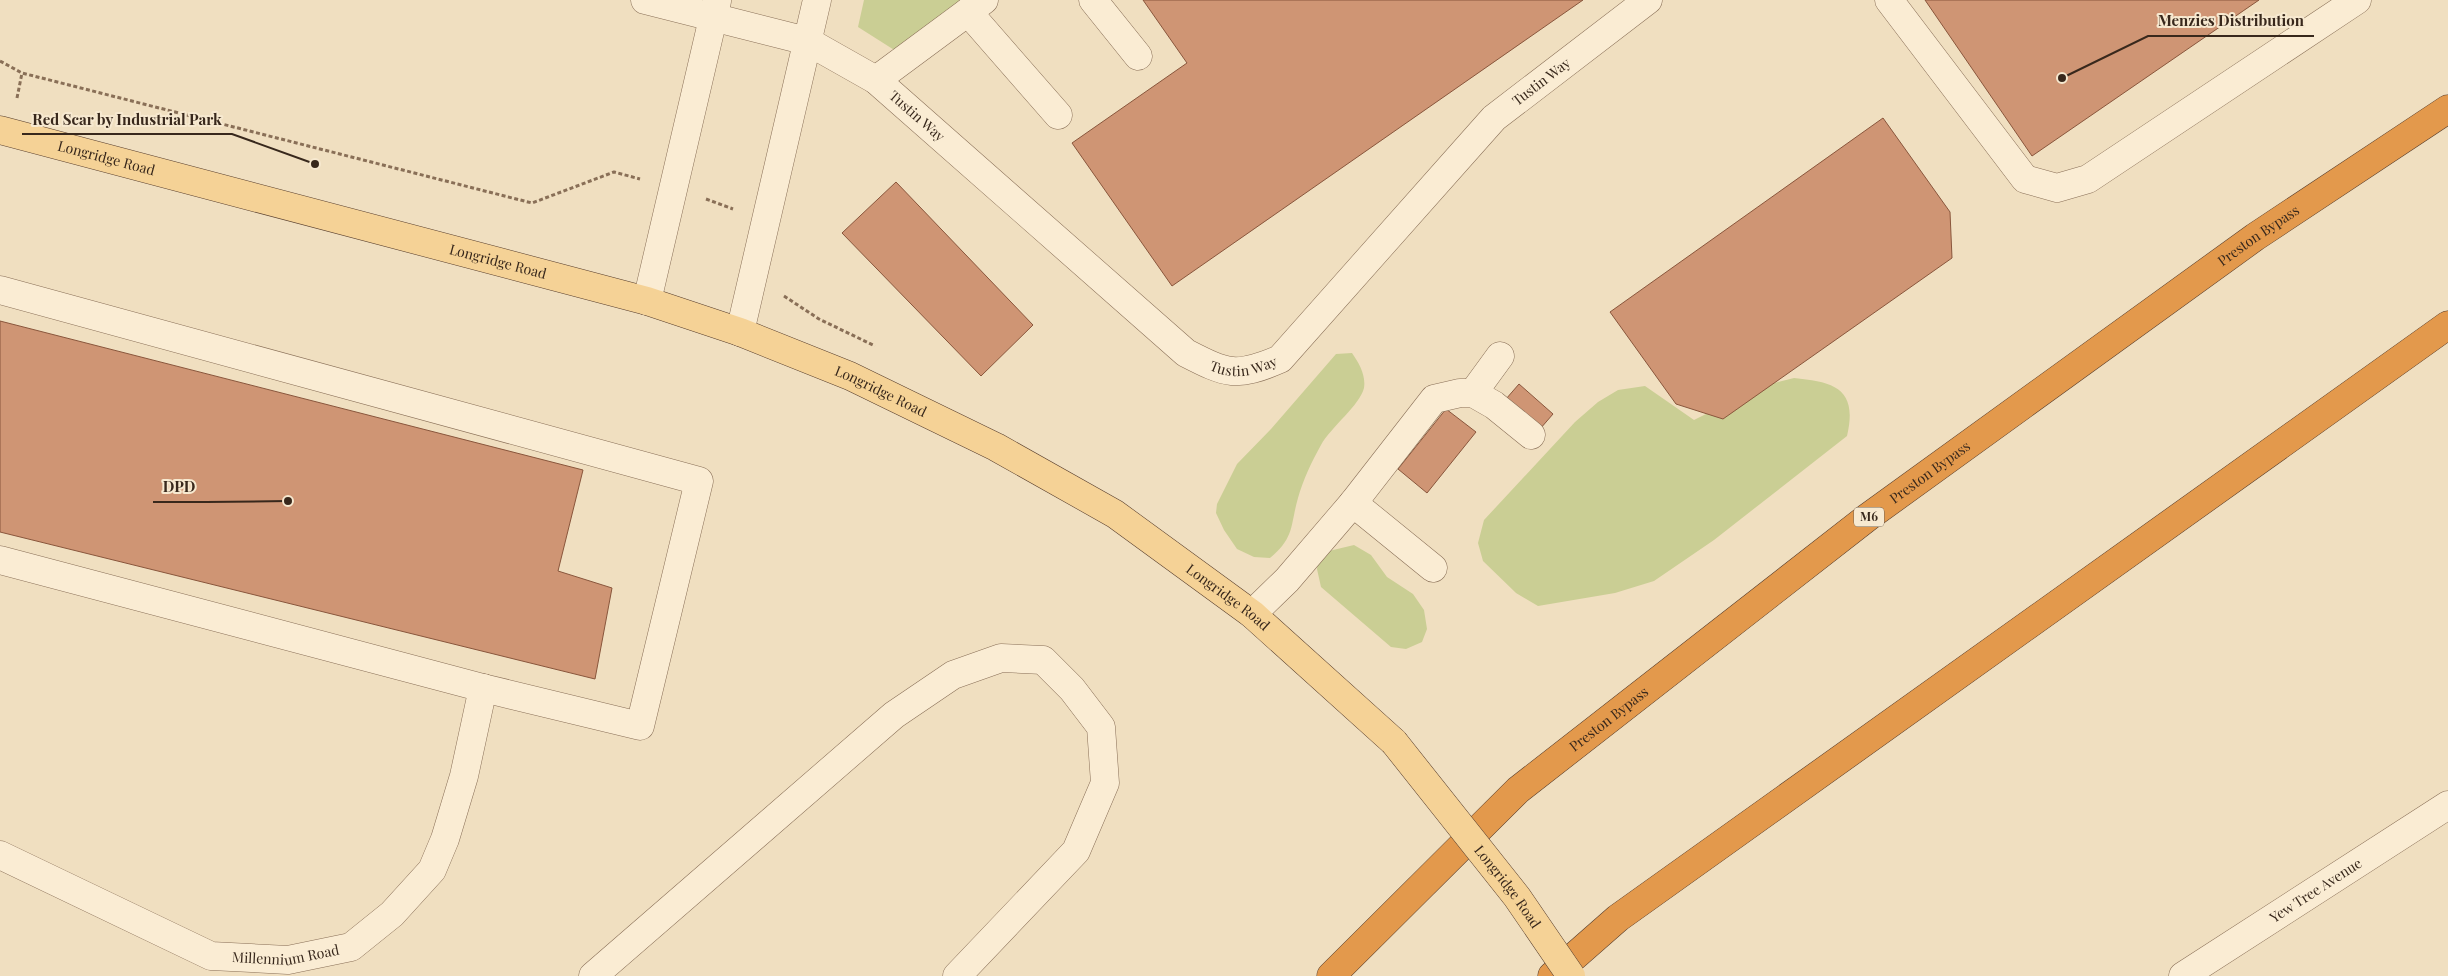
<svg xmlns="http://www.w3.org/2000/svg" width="2448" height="976" viewBox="0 0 2448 976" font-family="'Playfair Display',serif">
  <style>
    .green { fill: #cace94 }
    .building { fill: #cf9574; stroke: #89563c }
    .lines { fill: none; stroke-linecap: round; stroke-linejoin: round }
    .minor-casing { stroke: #896f57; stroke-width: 29 }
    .major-casing { stroke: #573d2c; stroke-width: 29 }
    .highway-casing { stroke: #573d2c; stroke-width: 29 }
    .path { stroke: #896f57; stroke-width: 3; stroke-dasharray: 4 2.5; stroke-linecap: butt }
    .minor { stroke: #faecd3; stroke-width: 28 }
    .major { stroke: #f5d296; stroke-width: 28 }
    .highway { stroke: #e3994c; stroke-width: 28 }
    .major-bridge-casing { stroke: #573d2c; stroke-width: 29; stroke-linecap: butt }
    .major-bridge { stroke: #f5d296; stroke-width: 28 }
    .labels { text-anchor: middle; stroke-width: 4; stroke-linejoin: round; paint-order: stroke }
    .shield { fill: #f7e9d0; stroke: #716252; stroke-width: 1 }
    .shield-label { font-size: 12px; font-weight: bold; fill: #38281c }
    .street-label { font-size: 14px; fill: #38281c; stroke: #f7e9d0 }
    .leader { fill: none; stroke: #38281c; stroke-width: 2 }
    .callout-dot { fill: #38281c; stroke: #f7e9d0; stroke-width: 2 }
    .callout-label { font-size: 15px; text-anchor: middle; font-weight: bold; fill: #38281c; stroke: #f7e9d0; stroke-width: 4; stroke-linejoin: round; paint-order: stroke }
  </style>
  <rect width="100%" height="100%" fill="#f0dfc0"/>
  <path class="green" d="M 864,0 L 963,0 L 899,53 L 858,27 Z
    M 1352,353 C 1359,363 1366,375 1364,388 C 1360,405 1331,427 1321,445 C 1312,461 1303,480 1298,498 C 1290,526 1295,537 1270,558 L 1254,557 L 1237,549 L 1224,530 L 1216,513 L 1217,504 L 1237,464 L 1271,429 L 1336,354 Z
    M 1794,378 C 1835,382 1858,389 1847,436 L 1714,540 L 1654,581 L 1615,593 L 1538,606 L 1516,593 L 1483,561 L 1478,543 L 1484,520 L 1575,422 L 1598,402 L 1618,390 L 1645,386 L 1694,420 L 1762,386 Z
    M 1354,545 L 1371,555 L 1387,577 L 1413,594 L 1424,610 L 1427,629 L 1422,642 L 1406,649 L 1391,647 L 1321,587 L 1317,569 L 1318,562 L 1329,551 Z"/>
  <path class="building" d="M 1143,0 L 1583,0 L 1172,286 L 1072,143 L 1187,63 Z
    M 1925,0 L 2259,0 L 2032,156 Z
    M 1883,118 L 1950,212 L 1952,258 L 1723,419 L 1676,404 L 1610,312 Z
    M 896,182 L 1033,325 L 981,376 L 842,233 Z
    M 0,321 L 583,470 L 558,571 L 612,588 L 595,679 L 0,532 Z
    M 1519,384 L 1553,414 L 1540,429 L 1506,399 Z
    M 1446,409 L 1476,432 L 1427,493 L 1398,469 Z"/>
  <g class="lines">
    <defs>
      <g id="minor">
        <path id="s1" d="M 645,0 L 807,41 L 876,80 L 1186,353 C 1227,374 1236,378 1280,359 L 1494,118 L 1648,0"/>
        <path d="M 1093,0 L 1138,56"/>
        <path d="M 1889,0 L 2025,179 L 2057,188 L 2088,179 L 2357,0"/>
        <path d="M 968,12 L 1058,115"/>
        <path d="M 876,80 L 984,0"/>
        <path d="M 0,290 L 699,481 L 640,726 L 483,688 L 0,560"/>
        <path d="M 647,301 L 717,1"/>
        <path d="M 740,332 L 817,0"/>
        <path d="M 1473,393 L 1500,356"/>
        <path d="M 1353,503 L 1433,568"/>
        <path d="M 1252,614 L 1287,580 L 1353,503 L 1434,399 L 1460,393 L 1473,393 L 1494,405 L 1531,435"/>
        <path id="s2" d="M 0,855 L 211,956 L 288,960 L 351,947 L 392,914 L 432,870 L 445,839 L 464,776 L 483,688"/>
        <path d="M 593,976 L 894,715 L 953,675 L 1001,658 L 1043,660 L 1072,689 L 1101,727 L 1105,783 L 1076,851 L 957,976"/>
        <path id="s3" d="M 2183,976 L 2448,805"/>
      </g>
      <g id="major">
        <path id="s4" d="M 0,130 L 647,301 L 740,332 L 850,376 L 996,447 L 1115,514 L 1252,614 L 1394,742"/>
      </g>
      <g id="highway">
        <path id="s5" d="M 1331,976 L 1518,790 L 1868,517 L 2255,237 L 2448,109"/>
        <path d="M 1552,976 L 1618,918 L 2448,325"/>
      </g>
    </defs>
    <use href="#minor" class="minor-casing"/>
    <use href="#major" class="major-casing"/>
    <use href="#highway" class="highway-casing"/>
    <path class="path" d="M 0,61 L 22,73 L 532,203 L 614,172 L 640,179
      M 17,98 L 22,73
      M 706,199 L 733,209
      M 784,296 L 819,319 L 875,346"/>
    <use href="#minor" class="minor"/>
    <use href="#major" class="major"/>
    <use href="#highway" class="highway"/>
    <defs>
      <g id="major-bridge">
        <path id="s6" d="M 1394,742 L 1517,897 L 1571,976"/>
      </g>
    </defs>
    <use href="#major-bridge" class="major-bridge-casing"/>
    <use href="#major-bridge" class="major-bridge"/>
  </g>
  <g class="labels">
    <rect class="shield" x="1854" y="507.5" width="30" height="19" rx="4"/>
    <g class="shield-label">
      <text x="1869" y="521">M6</text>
    </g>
    <g class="street-label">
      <text dy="5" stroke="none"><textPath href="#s1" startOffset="1141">Tustin Way</textPath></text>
      <text dy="5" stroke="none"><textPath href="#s1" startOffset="301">Tustin Way</textPath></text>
      <text dy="5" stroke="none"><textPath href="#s4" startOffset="110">Longridge Road</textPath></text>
      <text dy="5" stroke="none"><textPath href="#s5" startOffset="1189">Preston Bypass</textPath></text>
      <text dy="5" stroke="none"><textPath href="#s4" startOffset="515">Longridge Road</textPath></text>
      <text dy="5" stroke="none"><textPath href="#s1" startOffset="721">Tustin Way</textPath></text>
      <text dy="5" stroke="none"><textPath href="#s4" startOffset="920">Longridge Road</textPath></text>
      <text dy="5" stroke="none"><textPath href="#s5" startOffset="784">Preston Bypass</textPath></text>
      <text dy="5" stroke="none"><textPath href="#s4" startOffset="1325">Longridge Road</textPath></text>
      <text dy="5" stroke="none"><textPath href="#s5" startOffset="379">Preston Bypass</textPath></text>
      <text dy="5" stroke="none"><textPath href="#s6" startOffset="184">Longridge Road</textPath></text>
      <text dy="5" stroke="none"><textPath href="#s3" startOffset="158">Yew Tree Avenue</textPath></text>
      <text dy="5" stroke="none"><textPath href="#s2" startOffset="309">Millennium Road</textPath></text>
    </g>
  </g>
  <path class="leader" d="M2062 78L2148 36H2314M315 164L232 134H22M288 501L206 502H153"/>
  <g class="callout-dot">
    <circle cx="2062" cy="78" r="5"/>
    <circle cx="315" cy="164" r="5"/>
    <circle cx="288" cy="501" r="5"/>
  </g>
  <g class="callout-label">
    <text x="2231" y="26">Menzies Distribution</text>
    <text x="127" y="125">Red Scar by Industrial Park</text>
    <text x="179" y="492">DPD</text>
  </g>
</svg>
